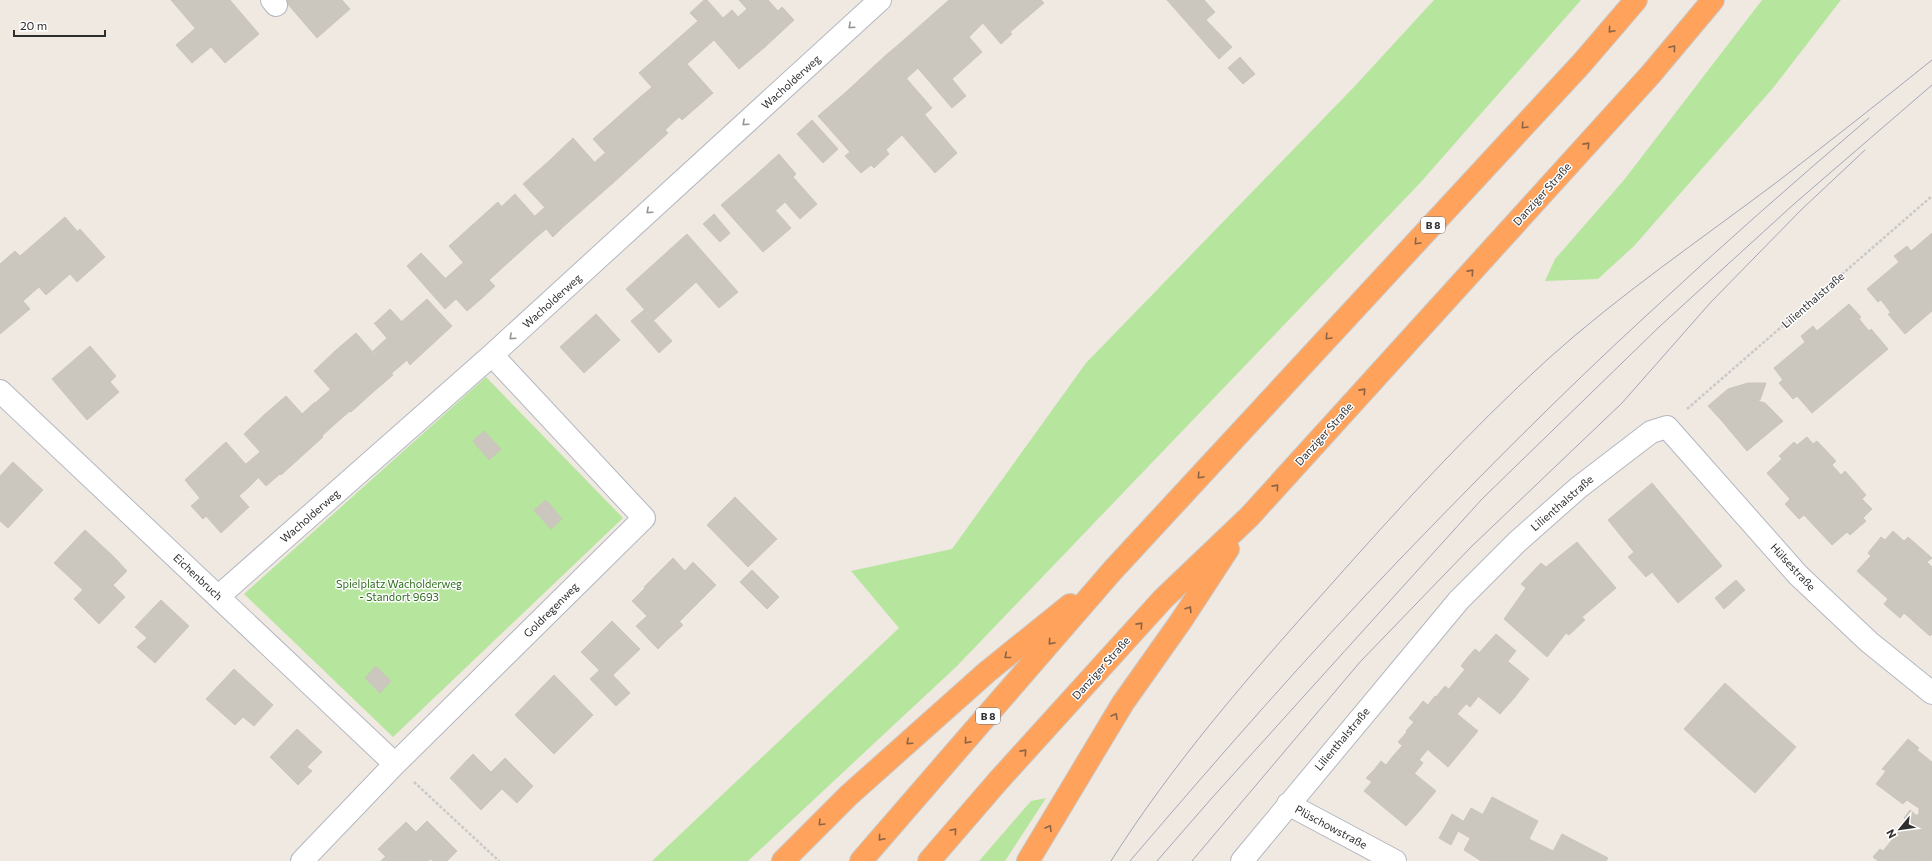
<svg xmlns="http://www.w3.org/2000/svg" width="1932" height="861" viewBox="0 0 1932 861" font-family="Commissioner,sans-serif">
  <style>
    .green { fill: #b6e59e }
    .building { fill: #cbc7bf; stroke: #cbc5ba }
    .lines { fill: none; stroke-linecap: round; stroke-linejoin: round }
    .minor-casing { stroke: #b4b7c1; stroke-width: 24 }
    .highway-casing { stroke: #c9c9c9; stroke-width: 24 }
    .path { stroke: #c9c9c9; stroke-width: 2.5; stroke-dasharray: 3 2; stroke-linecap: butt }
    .minor { stroke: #fff; stroke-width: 22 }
    .highway { stroke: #ffa35c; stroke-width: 22 }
    .tram { stroke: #a3a6b8; stroke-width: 1 }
    .oneway { stroke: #969696 }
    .oneway2 { stroke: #8c6343 }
    .labels { text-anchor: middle; stroke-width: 3; stroke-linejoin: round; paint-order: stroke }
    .shield { fill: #fff; stroke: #6d6d6d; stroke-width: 1 }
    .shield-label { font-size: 10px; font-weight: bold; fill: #2e2e2e }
    .street-label { font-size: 11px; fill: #2e2e2e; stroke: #fff }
    .park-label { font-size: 11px; fill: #2c6e1b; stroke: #fff }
  </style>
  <rect width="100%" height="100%" fill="#efe9e1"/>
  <path class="green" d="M 1434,0 L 1581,0 L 1420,183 L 957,666 L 748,861 L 652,861 L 899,628 L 851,571 L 952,549 L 1086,363 L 1354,87 Z
    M 1762,0 L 1841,0 L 1773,88 L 1634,246 L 1598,279 L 1545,281 L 1555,259 L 1624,180 Z
    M 486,377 L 623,518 L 393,737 L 244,594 Z
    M 1046,798 L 1005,861 L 979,861 L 1031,801 Z"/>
  <path class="building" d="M 171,0 L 228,0 L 195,28 Z
    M 228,0 L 230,0 L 259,34 L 225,63 L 211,47 L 192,63 L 176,45 Z
    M 288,0 L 342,0 L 350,9 L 317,38 L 286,2 Z
    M 704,0 L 707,0 L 723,18 L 732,10 L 765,47 L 739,69 L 714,40 L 687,64 L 713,93 L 682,120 L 639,73 L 698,21 L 690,13 Z
    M 739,0 L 768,0 L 778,11 L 782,7 L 794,20 L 765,47 L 738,17 L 747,9 Z
    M 949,0 L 963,0 L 983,23 L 969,37 L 982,52 L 952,79 L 966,96 L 952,108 L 898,45 Z
    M 963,0 L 1041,0 L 1044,3 L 1010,32 L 1012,34 L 1001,44 Z
    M 1167,0 L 1204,0 L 1215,12 L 1206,20 L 1232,47 L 1219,59 Z
    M 898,45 L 918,68 L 906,79 L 886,55 Z
    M 886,55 L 932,108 L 892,144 L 846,92 Z
    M 1240,57 L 1255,74 L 1243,84 L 1228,68 Z
    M 652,87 L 679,117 L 665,130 L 638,99 Z
    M 846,92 L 892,144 L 886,150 L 889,154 L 874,168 L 871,165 L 861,173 L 845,156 L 850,152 L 818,116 Z
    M 638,99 L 668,133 L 624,173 L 593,139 Z
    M 925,115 L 957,153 L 935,173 L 902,135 Z
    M 812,120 L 838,149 L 823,163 L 797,134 Z
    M 573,138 L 613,183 L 588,205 L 549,161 Z
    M 605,153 L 624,173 L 613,183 L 595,162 Z
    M 779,154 L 796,174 L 793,177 L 817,204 L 800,219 L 785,202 L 775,211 L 749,181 Z
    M 549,161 L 588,205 L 563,227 L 523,184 Z
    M 749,181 L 791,228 L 763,252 L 721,205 Z
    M 515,194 L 546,229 L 532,241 L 500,208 Z
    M 498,202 L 511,219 L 463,262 L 449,246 Z
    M 545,207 L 563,227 L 553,237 L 535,216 Z
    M 714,214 L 730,233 L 720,242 L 703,224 Z
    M 65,217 L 77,231 L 0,298 L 0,264 L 15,251 L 20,256 Z
    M 512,218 L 532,241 L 489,280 L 495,286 L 481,299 L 455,270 Z
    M 80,229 L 105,257 L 77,282 L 70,274 L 46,295 L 39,287 L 23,301 L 30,309 L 0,334 L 0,298 Z
    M 1932,233 L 1932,311 L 1905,334 L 1888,314 L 1891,313 L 1881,300 L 1878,302 L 1867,289 L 1899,262 L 1894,256 L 1907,246 L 1911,251 Z
    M 687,234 L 738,292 L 719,308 L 696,282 L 683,294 L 656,262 Z
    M 421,253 L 445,278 L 430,292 L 407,266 Z
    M 656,262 L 683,294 L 654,320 L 626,289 Z
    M 455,270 L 481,299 L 467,311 L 456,299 L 445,309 L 430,292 Z
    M 427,299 L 452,326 L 425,351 L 400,323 Z
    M 1849,304 L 1861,317 L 1859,319 L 1869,331 L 1871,329 L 1888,349 L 1812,413 L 1797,396 L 1793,399 L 1779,383 L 1783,380 L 1774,368 L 1805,342 L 1801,336 L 1813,326 L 1817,331 Z
    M 390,309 L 402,322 L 400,323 L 425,351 L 411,364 L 375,323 Z
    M 644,310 L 672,341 L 659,353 L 631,321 Z
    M 596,314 L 620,340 L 584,373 L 560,347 Z
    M 374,323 L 375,323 L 411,364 L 410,365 L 407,360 L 392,373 L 373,351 L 387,338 Z
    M 356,333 L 393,375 L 372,393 L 335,351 Z
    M 90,346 L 116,376 L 110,382 L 119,392 L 87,420 L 52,379 Z
    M 335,351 L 372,393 L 351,412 L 314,371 Z
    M 1748,383 L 1766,383 L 1760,400 L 1743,402 L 1721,420 L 1708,406 L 1728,389 Z
    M 331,389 L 350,411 L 335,424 L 316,402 Z
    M 286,396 L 323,437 L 302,456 L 265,414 Z
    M 1754,400 L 1765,403 L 1783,421 L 1747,451 L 1721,420 L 1743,402 Z
    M 315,402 L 335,424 L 322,436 L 302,414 Z
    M 265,414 L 302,456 L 281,475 L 244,434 Z
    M 484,431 L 501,449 L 489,460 L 473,441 Z
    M 1807,437 L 1813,444 L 1817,441 L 1836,461 L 1832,465 L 1841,475 L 1845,471 L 1866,495 L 1862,499 L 1872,509 L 1863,518 L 1866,521 L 1850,535 L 1847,532 L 1832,545 L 1804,515 L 1799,519 L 1785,504 L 1790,499 L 1767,473 L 1782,459 L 1779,456 L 1794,442 L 1797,445 Z
    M 226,442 L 258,478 L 249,487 L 216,451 Z
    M 216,451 L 249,487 L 239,496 L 249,507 L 221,533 L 206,516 L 203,519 L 191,506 L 200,498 L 185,480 Z
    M 260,452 L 280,474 L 266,486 L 246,464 Z
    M 13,462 L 43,490 L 8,528 L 0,521 L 0,476 Z
    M 1652,483 L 1722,566 L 1678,603 L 1652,572 L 1646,577 L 1628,557 L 1634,552 L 1608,520 Z
    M 735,497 L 777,539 L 748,567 L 707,525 Z
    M 546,500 L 562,519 L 551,529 L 534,510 Z
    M 85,530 L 114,557 L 83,590 L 54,563 Z
    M 1893,531 L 1904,541 L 1908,537 L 1932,558 L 1927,562 L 1932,567 L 1932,634 L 1930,636 L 1904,613 L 1900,618 L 1884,604 L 1888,599 L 1857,571 L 1871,556 L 1868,553 L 1881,537 L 1885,540 Z
    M 1577,542 L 1616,588 L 1582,617 L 1585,620 L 1569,635 L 1566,633 L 1547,657 L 1504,619 L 1526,588 L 1521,584 L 1541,563 L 1546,567 Z
    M 114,557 L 127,571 L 113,585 L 125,597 L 99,624 L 74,599 Z
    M 673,558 L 685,571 L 693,562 L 716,585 L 679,622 L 644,587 Z
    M 752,570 L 779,597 L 767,609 L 740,582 Z
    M 1736,580 L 1745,590 L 1724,609 L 1715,598 Z
    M 645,588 L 683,625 L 669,638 L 632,601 Z
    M 161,600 L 189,626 L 155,663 L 137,647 L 147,638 L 135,627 Z
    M 647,616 L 669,638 L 658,649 L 636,626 Z
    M 612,621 L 640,649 L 613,675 L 604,666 L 599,670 L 581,652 Z
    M 1496,634 L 1516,651 L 1508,661 L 1487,644 Z
    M 1487,644 L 1529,679 L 1515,697 L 1472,661 Z
    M 1475,649 L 1480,653 L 1472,661 L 1467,658 Z
    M 1467,658 L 1472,661 L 1465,670 L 1461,666 Z
    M 1472,661 L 1515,697 L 1500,714 L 1457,679 Z
    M 376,666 L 391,681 L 380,693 L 365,678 Z
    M 604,666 L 630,693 L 616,706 L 590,679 Z
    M 234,669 L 273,705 L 254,726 L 243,717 L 235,725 L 206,699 Z
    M 554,675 L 593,715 L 554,754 L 515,715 Z
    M 1457,679 L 1478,697 L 1470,707 L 1449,689 Z
    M 1725,683 L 1760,715 L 1719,761 L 1684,729 Z
    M 1445,686 L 1466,704 L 1457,714 L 1436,697 Z
    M 1435,696 L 1478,731 L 1463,749 L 1421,714 Z
    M 1423,701 L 1428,705 L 1421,714 L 1416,710 Z
    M 1416,710 L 1421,714 L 1414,722 L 1409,718 Z
    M 1421,714 L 1463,749 L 1448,767 L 1406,731 Z
    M 1760,715 L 1796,747 L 1755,793 L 1719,761 Z
    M 297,729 L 322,752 L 307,767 L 312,771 L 298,785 L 270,757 Z
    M 1407,732 L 1428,749 L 1419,760 L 1398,742 Z
    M 1908,739 L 1919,748 L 1917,750 L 1932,762 L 1932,782 L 1914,805 L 1907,800 L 1903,804 L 1876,784 L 1886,771 L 1882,769 Z
    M 1402,746 L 1423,763 L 1414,774 L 1393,756 Z
    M 473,754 L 505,786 L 481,810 L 450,778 Z
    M 1393,756 L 1436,791 L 1421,809 L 1379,774 Z
    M 505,758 L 533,786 L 517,803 L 502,789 L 505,786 L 491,772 Z
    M 1381,761 L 1386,765 L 1379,774 L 1374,770 Z
    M 1374,770 L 1379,774 L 1372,782 L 1366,778 Z
    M 1379,774 L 1421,809 L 1406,826 L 1364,791 Z
    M 1932,782 L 1932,861 L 1926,861 L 1895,836 L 1907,821 L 1904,818 L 1910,810 L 1917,816 L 1919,813 L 1919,808 L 1914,805 Z
    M 1492,797 L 1515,809 L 1487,861 L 1481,861 L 1464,850 Z
    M 1471,808 L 1482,814 L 1470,838 L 1458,831 Z
    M 1515,809 L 1538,821 L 1529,839 L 1517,861 L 1487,861 Z
    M 1452,814 L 1463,821 L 1451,845 L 1439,838 Z
    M 427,821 L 457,851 L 447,861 L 433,861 L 431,859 L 428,861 L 390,861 L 378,849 L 406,822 L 416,832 Z
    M 1562,834 L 1585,846 L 1577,861 L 1548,861 Z
    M 1895,836 L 1926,861 L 1878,861 L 1873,857 L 1880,849 L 1883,851 Z
    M 1529,839 L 1541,845 L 1532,861 L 1517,861 Z
    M 1541,845 L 1553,851 L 1548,861 L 1532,861 Z
    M 1585,846 L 1608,858 L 1606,861 L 1577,861 Z
    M 385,857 L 390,861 L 381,861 Z"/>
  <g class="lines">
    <defs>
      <path id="minor" d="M 272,0 L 276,5
        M 0,391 L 395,764
        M 219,596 L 492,355 L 880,0
        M 1288,804 L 1395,861
        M 302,861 L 395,764 L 644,518 L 492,355
        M 1242,861 L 1459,600 L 1517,542 L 1578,488 L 1651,432 L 1667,427 L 1798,575 L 1869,642 L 1932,693"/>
      <path id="highway" d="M 783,861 L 849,795 L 987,672 L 1070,605
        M 861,861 L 1113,570 L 1582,63 L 1636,0
        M 929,861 L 998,781 L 1163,599 L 1250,516 L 1651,74 L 1713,0
        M 1028,861 L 1123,703 L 1181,621 L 1228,549"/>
    </defs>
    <use href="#minor" class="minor-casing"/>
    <use href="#highway" class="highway-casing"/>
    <path class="path" d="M 1687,409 L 1932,196
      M 414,782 L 499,861"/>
    <use href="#minor" class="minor"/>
    <use href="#highway" class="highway"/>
    <path class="tram" d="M 1111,861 C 1173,763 1249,676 1327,589 C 1397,510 1469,431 1548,359 C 1619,295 1700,240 1777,182 C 1829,142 1881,101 1932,60
      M 1130,861 C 1218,758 1307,656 1401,558 C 1481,475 1563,392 1648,314 C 1720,247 1794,182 1869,118
      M 1157,861 L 1211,799 L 1482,499 L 1659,327 L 1794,204 L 1932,85
      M 1192,861 L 1360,662 L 1472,546 L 1622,403 L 1711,302 L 1801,210 L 1865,150"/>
  </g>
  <defs><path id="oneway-chevron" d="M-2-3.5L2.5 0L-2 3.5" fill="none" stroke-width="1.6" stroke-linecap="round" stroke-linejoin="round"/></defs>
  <g class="oneway">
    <use href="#oneway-chevron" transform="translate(851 26) rotate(138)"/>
    <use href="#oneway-chevron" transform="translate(745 123) rotate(138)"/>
    <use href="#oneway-chevron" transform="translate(649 211) rotate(138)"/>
    <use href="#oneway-chevron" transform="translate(512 337) rotate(138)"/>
  </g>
  <g class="oneway2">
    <use href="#oneway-chevron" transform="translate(1611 30) rotate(131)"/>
    <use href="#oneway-chevron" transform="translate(1673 48) rotate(-50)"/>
    <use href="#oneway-chevron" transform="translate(1524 126) rotate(133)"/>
    <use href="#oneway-chevron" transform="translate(1587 145) rotate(-48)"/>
    <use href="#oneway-chevron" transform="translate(1417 242) rotate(133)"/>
    <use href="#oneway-chevron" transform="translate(1471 272) rotate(-48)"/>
    <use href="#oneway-chevron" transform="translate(1328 337) rotate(133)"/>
    <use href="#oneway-chevron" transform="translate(1363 391) rotate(-48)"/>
    <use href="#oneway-chevron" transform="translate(1200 476) rotate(133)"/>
    <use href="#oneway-chevron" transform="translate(1276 487) rotate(-48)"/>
    <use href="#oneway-chevron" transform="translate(1189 609) rotate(-57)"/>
    <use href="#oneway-chevron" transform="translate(1140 625) rotate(-48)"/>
    <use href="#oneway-chevron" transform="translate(1051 642) rotate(131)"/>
    <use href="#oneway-chevron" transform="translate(1007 656) rotate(141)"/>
    <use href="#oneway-chevron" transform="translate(1115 716) rotate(-59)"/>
    <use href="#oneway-chevron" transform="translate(967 741) rotate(131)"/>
    <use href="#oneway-chevron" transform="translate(909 742) rotate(138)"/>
    <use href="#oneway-chevron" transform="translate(1024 752) rotate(-48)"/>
    <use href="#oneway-chevron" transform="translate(821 823) rotate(135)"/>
    <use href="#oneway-chevron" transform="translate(1049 828) rotate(-59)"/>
    <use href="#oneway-chevron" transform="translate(954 831) rotate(-49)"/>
    <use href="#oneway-chevron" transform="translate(881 838) rotate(131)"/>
  </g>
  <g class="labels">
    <g class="shield">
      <rect x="1421" y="217" width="24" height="16" rx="3"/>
      <rect x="976" y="708" width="24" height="16" rx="3"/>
    </g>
    <g class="shield-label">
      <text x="1433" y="229">B 8</text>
      <text x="988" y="720">B 8</text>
    </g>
    <g class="street-label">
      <text transform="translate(791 82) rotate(-42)" y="4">Wacholderweg</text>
      <text transform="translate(1542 194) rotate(-48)" y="4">Danziger Straße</text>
      <text transform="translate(1813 300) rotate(-41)" y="4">Lilienthalstraße</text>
      <text transform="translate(552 301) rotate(-42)" y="4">Wacholderweg</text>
      <text transform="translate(1324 434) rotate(-48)" y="4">Danziger Straße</text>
      <text transform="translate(1562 503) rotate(-41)" y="4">Lilienthalstraße</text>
      <text transform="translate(310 516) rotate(-41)" y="4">Wacholderweg</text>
      <text transform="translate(1793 567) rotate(47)" y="4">Hülsestraße</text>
      <text transform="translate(198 577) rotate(43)" y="4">Eichenbruch</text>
      <text transform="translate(551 610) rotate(-45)" y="4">Goldregenweg</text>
      <text transform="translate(1101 668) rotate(-48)" y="4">Danziger Straße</text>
      <text transform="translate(1342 739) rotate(-50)" y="4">Lilienthalstraße</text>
      <text transform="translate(1331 827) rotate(28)" y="4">Plüschowstraße</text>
    </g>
    <g class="park-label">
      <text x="399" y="588">Spielplatz Wacholderweg<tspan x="399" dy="13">- Standort 9693</tspan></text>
    </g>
  </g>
  <g transform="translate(1900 829) rotate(241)" stroke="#ffffff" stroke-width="3" paint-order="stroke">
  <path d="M0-3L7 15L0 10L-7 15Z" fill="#2e2e2e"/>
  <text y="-6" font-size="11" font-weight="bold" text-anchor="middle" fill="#2e2e2e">N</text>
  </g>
  <path d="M14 30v6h91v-6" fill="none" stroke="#2e2e2e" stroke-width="2"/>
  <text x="20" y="30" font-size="12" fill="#2e2e2e" stroke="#ffffff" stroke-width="3" paint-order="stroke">20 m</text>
</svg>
